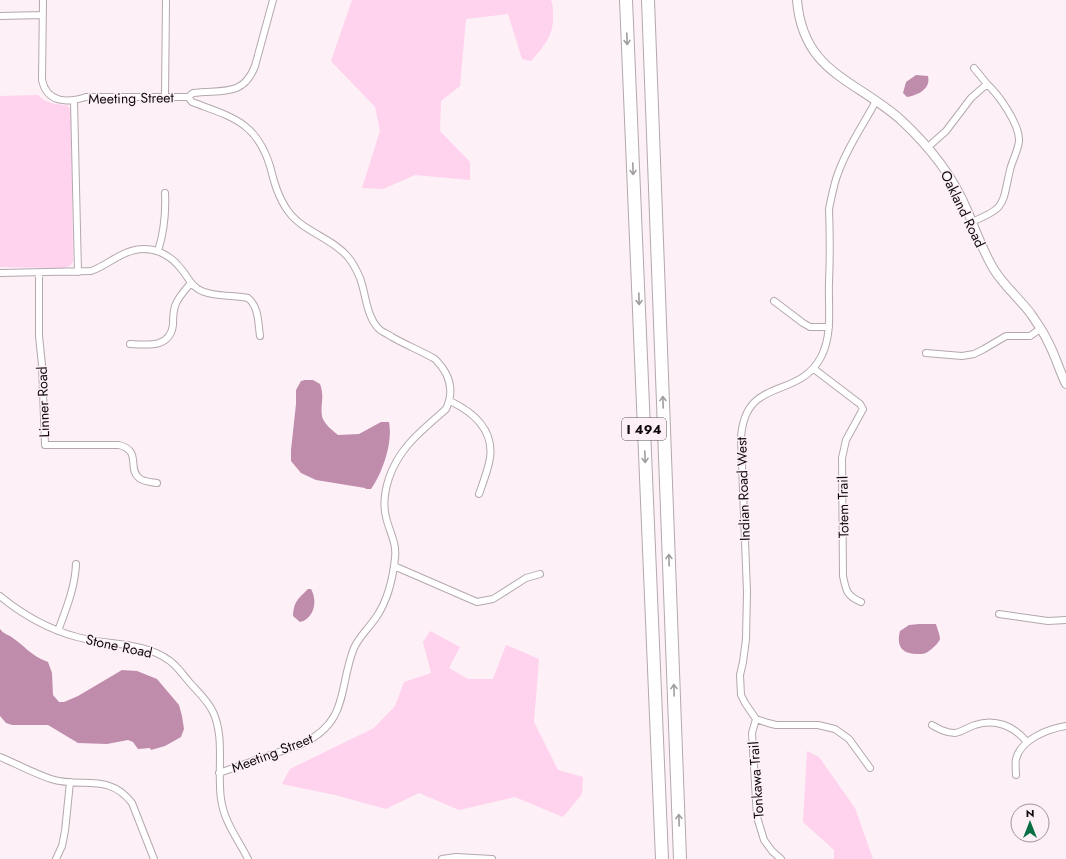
<svg xmlns="http://www.w3.org/2000/svg" width="1066" height="859" viewBox="0 0 1066 859" font-family="Jost,sans-serif">
  <style>
    .green { fill: #ffd2ed }
    .water { fill: #c08cac }
    .lines { fill: none; stroke-linecap: round; stroke-linejoin: round }
    .minor-casing { stroke: #b4a8af; stroke-width: 8 }
    .tertiary-casing { stroke: #b4a8af; stroke-width: 10 }
    .motorway-casing { stroke: #b4a8af; stroke-width: 14 }
    .minor { stroke: #fff; stroke-width: 6 }
    .tertiary { stroke: #fff; stroke-width: 8 }
    .motorway { stroke: #fff; stroke-width: 12 }
    .oneway { stroke: #9f9d9e }
    .labels { text-anchor: middle; stroke-width: 3; stroke-linejoin: round; paint-order: stroke }
    .shield { fill: #fdf0f7; stroke: #564f52; stroke-width: 1 }
    .shield-label { font-size: 13px; font-weight: bold; fill: #0e0a0c }
    .street-label { font-size: 14px; fill: #0e0a0c; stroke: #fdf0f7 }
  </style>
  <rect width="100%" height="100%" fill="#fdf0f7"/>
  <path class="green" d="M 352,0 L 551,0 C 553,5 553,10 553,16 C 554,36 543,47 531,61 L 522,59 L 508,14 L 466,19 L 460,86 L 441,101 L 440,131 L 470,162 L 470,180 L 415,175 L 383,189 L 362,188 L 380,131 L 375,107 L 331,61 Z
    M 38,95 C 46,104 56,104 67,105 L 71,110 L 73,261 L 70,266 L 63,268 L 0,267 L 0,96 Z
    M 430,631 L 460,647 L 449,668 L 468,679 L 493,679 L 506,645 L 539,659 L 534,722 L 558,770 L 583,777 L 582,794 L 563,817 L 515,797 L 459,810 L 419,793 L 386,809 L 335,795 L 282,784 L 290,769 L 374,728 L 395,706 L 404,682 L 431,673 L 423,642 Z
    M 807,751 L 819,757 L 855,808 L 873,859 L 834,859 L 834,850 L 803,822 Z"/>
  <path class="water" d="M 916,75 L 928,76 C 931,89 918,95 907,97 L 903,93 L 906,82 Z
    M 305,380 L 313,380 L 320,384 C 325,398 320,404 322,416 C 323,423 333,431 338,435 L 359,434 L 381,422 L 389,422 C 393,442 383,472 371,489 L 366,489 L 365,488 L 316,480 L 301,473 L 291,461 L 291,450 L 296,404 L 296,390 L 301,381 Z
    M 308,589 L 311,589 C 318,601 314,619 300,622 L 293,616 C 294,601 298,599 308,589 Z
    M 919,624 L 936,624 C 937,628 940,635 940,639 C 939,643 930,651 926,653 C 924,654 920,654 917,654 C 902,654 896,646 900,631 L 909,625 Z
    M 0,629 C 3,633 6,634 10,636 C 24,645 31,656 48,662 L 52,673 L 53,695 L 59,702 L 64,702 L 78,696 L 122,670 L 137,671 L 157,679 L 179,705 L 182,716 L 184,729 L 181,737 L 165,746 L 151,750 L 150,748 L 138,749 L 133,742 L 128,740 L 107,744 L 78,743 L 48,725 L 12,725 L 6,723 L 0,716 Z"/>
  <g class="lines">
    <defs>
      <path id="minor" d="M 43,0 L 42,80 C 47,103 67,103 86,97 L 188,97 L 192,102 C 231,117 256,121 270,166 C 274,182 278,197 288,211 C 303,232 331,237 348,257 C 353,263 357,271 360,278 C 366,294 366,316 379,329 C 382,332 388,334 392,337 C 406,345 421,351 435,359 C 449,373 455,390 446,409 C 422,431 400,446 389,478 C 385,490 383,505 386,517 C 389,531 397,543 395,558 C 393,578 388,599 377,616 C 370,627 360,635 354,648 C 338,688 350,721 302,744 L 219,773
        M 0,16 L 43,15
        M 974,68 L 987,84
        M 165,97 L 166,0
        M 188,97 L 193,93 C 220,89 243,98 255,66 L 273,0
        M 74,101 L 78,272
        M 928,147 L 946,131 L 971,98 L 987,84 C 999,95 1020,125 1019,141 C 1018,151 1012,161 1010,170 C 1002,204 1007,208 971,222
        M 158,251 C 164,232 166,213 165,193
        M 0,273 L 91,271 C 106,266 119,253 135,250 C 154,246 171,255 182,270 C 188,277 190,284 198,289 C 210,297 234,295 248,298 C 259,307 258,323 260,336
        M 39,273 L 39,336 L 42,365 L 45,445 L 119,445 C 142,451 127,468 139,478 C 144,482 151,482 157,483
        M 774,301 L 803,323 L 810,327 L 829,327
        M 130,344 C 148,345 170,348 173,325 C 173,318 173,312 175,306 C 178,297 185,290 191,283
        M 926,353 L 962,356 L 974,354 L 984,349 L 1006,336 L 1030,336 L 1040,329
        M 814,369 L 860,404 L 863,409 L 846,440 L 842,458 L 843,576 C 846,591 847,596 861,602
        M 450,401 C 473,412 494,429 490,458 C 488,470 483,483 479,494
        M 394,566 L 477,602 L 493,599 L 526,578 L 540,574
        M 0,596 C 23,615 48,629 77,637 C 108,646 143,641 170,661 C 178,667 184,676 190,683 C 198,692 208,701 213,712 C 225,737 217,771 221,799 C 224,822 238,839 248,859
        M 999,614 L 1048,621 L 1066,620
        M 58,631 C 66,609 75,588 76,564
        M 756,719 L 752,733 L 757,817 L 764,840 L 772,851 L 781,859
        M 932,725 C 939,729 946,733 955,733 C 962,732 968,727 975,725 C 995,718 1014,726 1027,742
        M 0,757 C 17,764 33,773 51,779 C 82,789 108,772 132,803 L 154,859
        M 870,768 L 849,739 L 835,729 L 818,725 L 776,725 L 768,723 L 756,719 L 745,703 L 741,695 L 740,675 L 743,662 L 746,639 L 747,592 L 741,438 C 745,375 798,401 821,357 C 833,334 828,307 829,282 C 830,258 830,234 829,209 C 831,199 833,189 836,179 C 845,151 862,127 876,101
        M 1016,775 C 1016,770 1015,764 1016,759 C 1021,739 1048,729 1066,726
        M 56,859 L 62,846 L 65,831 L 70,782
        M 442,859 L 456,857 L 492,859"/>
      <path id="tertiary" d="M 797,0 C 803,73 855,79 901,120 C 929,146 952,174 967,210 C 975,229 982,249 993,268 C 1003,285 1019,298 1031,314 C 1036,322 1043,331 1047,340 C 1055,354 1059,370 1066,384"/>
      <path id="motorway" d="M 626,0 L 662,859
        M 648,0 L 680,859"/>
    </defs>
    <use href="#minor" class="minor-casing"/>
    <use href="#tertiary" class="tertiary-casing"/>
    <use href="#motorway" class="motorway-casing"/>
    <use href="#minor" class="minor"/>
    <use href="#tertiary" class="tertiary"/>
    <use href="#motorway" class="motorway"/>
  </g>
  <defs><path id="oneway-shaft" d="M-6 0H5M1.5-3L5.5 0L1.5 3" fill="none" stroke-width="1.6" stroke-linecap="round" stroke-linejoin="round"/></defs>
  <g class="oneway">
    <use href="#oneway-shaft" transform="translate(627 39) rotate(88)"/>
    <use href="#oneway-shaft" transform="translate(633 169) rotate(88)"/>
    <use href="#oneway-shaft" transform="translate(639 299) rotate(88)"/>
    <use href="#oneway-shaft" transform="translate(663 402) rotate(-92)"/>
    <use href="#oneway-shaft" transform="translate(645 457) rotate(88)"/>
    <use href="#oneway-shaft" transform="translate(669 560) rotate(-92)"/>
    <use href="#oneway-shaft" transform="translate(674 690) rotate(-92)"/>
    <use href="#oneway-shaft" transform="translate(679 820) rotate(-92)"/>
  </g>
  <g class="labels">
    <rect class="shield" x="622" y="418" width="44" height="22" rx="3"/>
    <g class="shield-label">
      <text x="644" y="434">I 494</text>
    </g>
    <g class="street-label">
      <text transform="translate(131 98) rotate(-1)" y="5">Meeting Street</text>
      <text transform="translate(963 209) rotate(64)" y="5">Oakland Road</text>
      <text transform="translate(43 402) rotate(-92)" y="5">Linner Road</text>
      <text transform="translate(743 489) rotate(-92)" y="5">Indian Road West</text>
      <text transform="translate(843 507) rotate(-91)" y="5">Totem Trail</text>
      <text transform="translate(119 646) rotate(12)" y="5">Stone Road</text>
      <text transform="translate(272 753) rotate(-21)" y="5">Meeting Street</text>
      <text transform="translate(756 780) rotate(-94)" y="5">Tonkawa Trail</text>
    </g>
  </g>
  <g transform="translate(1030 823)"><circle r="19" fill="#fdf0f7" stroke="#9d9499"/>
  <path d="M0-3L7 15L0 10L-7 15Z" fill="#086e44"/>
  <text y="-6" font-size="11" font-weight="bold" text-anchor="middle" fill="#0e0a0c">N</text>
  </g>
</svg>
